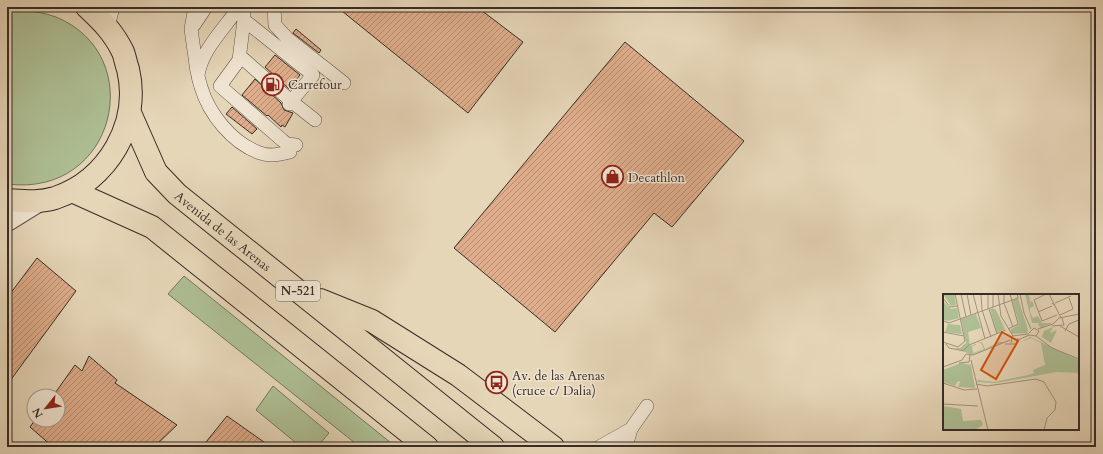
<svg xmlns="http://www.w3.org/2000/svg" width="1103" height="454" viewBox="0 0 1103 454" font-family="Cardo,serif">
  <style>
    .grass { fill: #aebf94; stroke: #73765e }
    .building { fill: url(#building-hatch); stroke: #382c27 }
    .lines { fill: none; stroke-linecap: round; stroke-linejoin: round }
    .lane-casing { stroke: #64564b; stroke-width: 14 }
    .street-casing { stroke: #64564b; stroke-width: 24 }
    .highway-casing { stroke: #382c27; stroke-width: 24 }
    .lane { stroke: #efe4d1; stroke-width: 13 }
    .street { stroke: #efe4d1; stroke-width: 22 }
    .highway { stroke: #e6d6b8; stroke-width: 22 }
    .labels { text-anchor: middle; stroke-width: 3; stroke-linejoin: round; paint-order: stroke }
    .shield { fill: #efe4d1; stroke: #6f635a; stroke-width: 1 }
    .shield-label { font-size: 12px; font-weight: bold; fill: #382c27 }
    .poi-label { font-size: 13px; fill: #382c27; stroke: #efe4d1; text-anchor: start }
    .street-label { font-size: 13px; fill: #382c27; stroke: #efe4d1 }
    .inset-road { fill: none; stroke: #a0927e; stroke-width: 1 }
    .view { fill: #ce5210; fill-opacity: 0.15; stroke: #ce5210; stroke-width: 2 }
    .inset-edge { fill: none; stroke: #382c27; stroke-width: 2 }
  </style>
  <defs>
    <pattern id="building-hatch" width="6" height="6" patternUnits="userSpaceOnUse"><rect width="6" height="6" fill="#dfad8b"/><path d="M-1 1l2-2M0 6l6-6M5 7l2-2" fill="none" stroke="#b68d72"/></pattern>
  </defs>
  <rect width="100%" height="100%" fill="#e6d6b8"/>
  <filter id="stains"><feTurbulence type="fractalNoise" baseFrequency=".005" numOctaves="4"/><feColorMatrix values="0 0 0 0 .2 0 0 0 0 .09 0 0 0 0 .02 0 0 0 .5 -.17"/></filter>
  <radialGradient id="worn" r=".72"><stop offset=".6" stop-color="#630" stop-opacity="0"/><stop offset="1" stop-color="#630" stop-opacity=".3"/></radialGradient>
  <path class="grass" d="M 21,10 C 33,11 45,13 56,17 C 149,55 116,198 7,184 L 7,12 Z
    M 184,276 L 396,447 L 360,447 L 168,294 Z
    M 273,386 L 329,433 L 317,447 L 301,447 L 256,410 Z"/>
  <path class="building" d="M 337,7 L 477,7 L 523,42 L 468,113 Z
    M 296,29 L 321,50 L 319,53 L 293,33 Z
    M 625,42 L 744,141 L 672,227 L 654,213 L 555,332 L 454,248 Z
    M 275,55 L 300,75 L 289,89 L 265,67 Z
    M 255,79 L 281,103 L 284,110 L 293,113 L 285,127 L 282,125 L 281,127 L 268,115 L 267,116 L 242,95 Z
    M 232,107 L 257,129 L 252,134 L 226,114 Z
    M 37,258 L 76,291 L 7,385 L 7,298 Z
    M 89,356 L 117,380 L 115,383 L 177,425 L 154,447 L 53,447 L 30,427 L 35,420 L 58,420 L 58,396 L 53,396 L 75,365 L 82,371 Z
    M 227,416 L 271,447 L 202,447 Z"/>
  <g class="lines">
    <defs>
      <path id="lane" d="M 195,7 L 191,29 L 197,72
        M 239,7 C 225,28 202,49 198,75 C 198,78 200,83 201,87 C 209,114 232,143 260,153 C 270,157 281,154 290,152
        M 243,7 L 244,20 L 239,60 L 220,86 L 282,140 L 287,144 L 296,145
        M 274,7 L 275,25 L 287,38 L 344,83
        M 244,20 L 313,75 L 289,104
        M 194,25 L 206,7
        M 108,27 L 113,7
        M 240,56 L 291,101 L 315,120
        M 599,447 L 631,429 L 647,406
        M 626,447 L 631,429"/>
      <path id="street" d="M 7,220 L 36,202"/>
      <g id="highway">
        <path id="s1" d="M 130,113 L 156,172 L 177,194 L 493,447"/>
        <path d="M 72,191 L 152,227 L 427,447"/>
        <path d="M 7,200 C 24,201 39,203 55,198 C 108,180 141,124 128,69 C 126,64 125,57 123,52 C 114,33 102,21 87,7"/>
        <path d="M 320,300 L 372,321 L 458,375 L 553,447"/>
      </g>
    </defs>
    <use href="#lane" class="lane-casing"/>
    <use href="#street" class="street-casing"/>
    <use href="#highway" class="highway-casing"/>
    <use href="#lane" class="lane"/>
    <use href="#street" class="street"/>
    <use href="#highway" class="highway"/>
  </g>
  <defs>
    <symbol id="fuel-ring" viewBox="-11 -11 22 22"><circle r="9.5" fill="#efe4d1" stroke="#8f2418" stroke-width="1.5"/><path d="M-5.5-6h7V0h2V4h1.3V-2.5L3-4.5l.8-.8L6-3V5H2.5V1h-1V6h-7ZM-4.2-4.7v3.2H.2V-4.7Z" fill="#8f2418"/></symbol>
    <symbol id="shop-ring" viewBox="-11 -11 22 22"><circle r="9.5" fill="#efe4d1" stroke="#8f2418" stroke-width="1.5"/><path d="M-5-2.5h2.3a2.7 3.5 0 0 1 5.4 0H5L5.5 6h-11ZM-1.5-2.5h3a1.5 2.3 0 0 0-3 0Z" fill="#8f2418"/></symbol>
    <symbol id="bus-ring" viewBox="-11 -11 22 22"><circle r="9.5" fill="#efe4d1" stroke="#8f2418" stroke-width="1.5"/><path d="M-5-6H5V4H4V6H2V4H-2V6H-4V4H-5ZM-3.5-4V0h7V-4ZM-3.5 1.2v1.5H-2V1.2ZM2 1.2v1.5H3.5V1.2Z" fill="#8f2418"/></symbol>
  </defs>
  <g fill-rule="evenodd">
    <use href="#fuel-ring" x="260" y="72" width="25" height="25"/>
    <use href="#shop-ring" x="600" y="164" width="25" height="25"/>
    <use href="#bus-ring" x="484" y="370" width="25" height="25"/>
  </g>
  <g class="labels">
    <rect class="shield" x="276" y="281" width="44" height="20" rx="3"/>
    <g class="shield-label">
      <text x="298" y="295">N-521</text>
    </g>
    <g class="poi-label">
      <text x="288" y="89">Carrefour</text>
      <text x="628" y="182">Decathlon</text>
      <text x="512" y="380">Av. de las Arenas<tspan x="512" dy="15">(cruce c/ Dalia)</tspan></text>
    </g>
    <g class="street-label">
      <text dy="5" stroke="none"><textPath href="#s1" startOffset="154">Avenida de las Arenas</textPath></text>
    </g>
  </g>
  <g transform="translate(943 294)">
    <rect width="136" height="136" fill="#e6d6b8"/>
    <path d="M 0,0 L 11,0 L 13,11 L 8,12 ZM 82,0 L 86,0 L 87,8 L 89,7 L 91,12 L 87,14 L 87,18 L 90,24 L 95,22 L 99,29 L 109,29 L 97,34 L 95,29 L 89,29 ZM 50,14 L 53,16 L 62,35 L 54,39 L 47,15 ZM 33,20 L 38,34 L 25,38 L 27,52 L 33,50 L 33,51 L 29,52 L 30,59 L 41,55 L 38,49 L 34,49 L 39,48 L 42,55 L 56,48 L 62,48 L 30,60 L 27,60 L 12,54 L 17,54 L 23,49 L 18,25 ZM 5,30 L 17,31 L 19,40 L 2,38 ZM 110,33 L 107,39 L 114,36 L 108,49 L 99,43 L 101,37 ZM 87,43 L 136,66 L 136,79 L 113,78 L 59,88 L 51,89 L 34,88 L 35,86 L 51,88 L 85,81 L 91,79 L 90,76 L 102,71 L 98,49 L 88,44 L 76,49 ZM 18,69 L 28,71 L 32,94 L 15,93 L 17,88 L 15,87 L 12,92 L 0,88 L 0,76 Z" fill="#aebf94"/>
    <path d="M 75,4 L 85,36 L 84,39 L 69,40 L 67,36 L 76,30 L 69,6 ZM 0,7 L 8,15 L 14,14 L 16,24 L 5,27 L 0,26 ZM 0,112 L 18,115 L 20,127 L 38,126 L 40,131 L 32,136 L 0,136 Z" fill="#aebf94"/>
    <path class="inset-road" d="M 18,0 L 23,23M 24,0 L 28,21M 30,0 L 42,45M 38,0 L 39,16 L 48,43M 45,0 L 45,15M 55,0 L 58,22 L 70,42M 61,0 L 61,9 L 70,33M 77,0 L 81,19 L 88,35M 103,0 L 91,6 L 99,27 L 114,21M 106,0 L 112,12 L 109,9M 0,4 L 7,13 L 15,12M 112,9 L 128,2M 112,12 L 118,24M 50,13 L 50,0M 46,15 L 54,40M 95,18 L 109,12M 117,21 L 130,15 L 126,4M 0,27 L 6,29 L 75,4 L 74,0M 109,32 L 121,31 L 119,24M 117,32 L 136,43M 65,35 L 75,30 L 67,0M 95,35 L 110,30 L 116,24 L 136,20M 122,37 L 126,30 L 136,26M 0,38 L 21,42M 75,46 L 86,41 L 93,42 L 109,54 L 136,65M 0,48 L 15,53 L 22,47 L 12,0M 68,49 L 69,42 L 85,40 L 91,34 L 96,37 L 93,42M 3,50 L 6,54 L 21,57M 62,50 L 73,50 L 75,44M 21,56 L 26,51 L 63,36M 28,66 L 45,136M 16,69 L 26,68 L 27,61M 0,73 L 19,66 L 23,60 L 30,61 L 67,46M 0,89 L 21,96 L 34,95M 33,90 L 44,92 L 93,85 L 101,88 L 113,108 L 112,116 L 104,124 L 101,136M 0,110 L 35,112"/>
    <path class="view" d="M 59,38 L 75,47 L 53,85 L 38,76 Z"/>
    <rect width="136" height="136" class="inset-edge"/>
  </g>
  <rect width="1103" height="454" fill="none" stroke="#e6d6b8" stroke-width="24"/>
  <rect x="8" y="8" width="1087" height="438" fill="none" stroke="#382c27" stroke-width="2"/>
  <rect x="12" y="12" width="1079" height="430" fill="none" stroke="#382c27"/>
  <g transform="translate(46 408) rotate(240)"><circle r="19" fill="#efe4d1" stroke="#a69a8d"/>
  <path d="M0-3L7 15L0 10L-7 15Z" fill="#8f2418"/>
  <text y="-6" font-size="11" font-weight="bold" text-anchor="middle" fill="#382c27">N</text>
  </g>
  <rect width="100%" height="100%" filter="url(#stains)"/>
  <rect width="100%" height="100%" fill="url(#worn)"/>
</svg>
